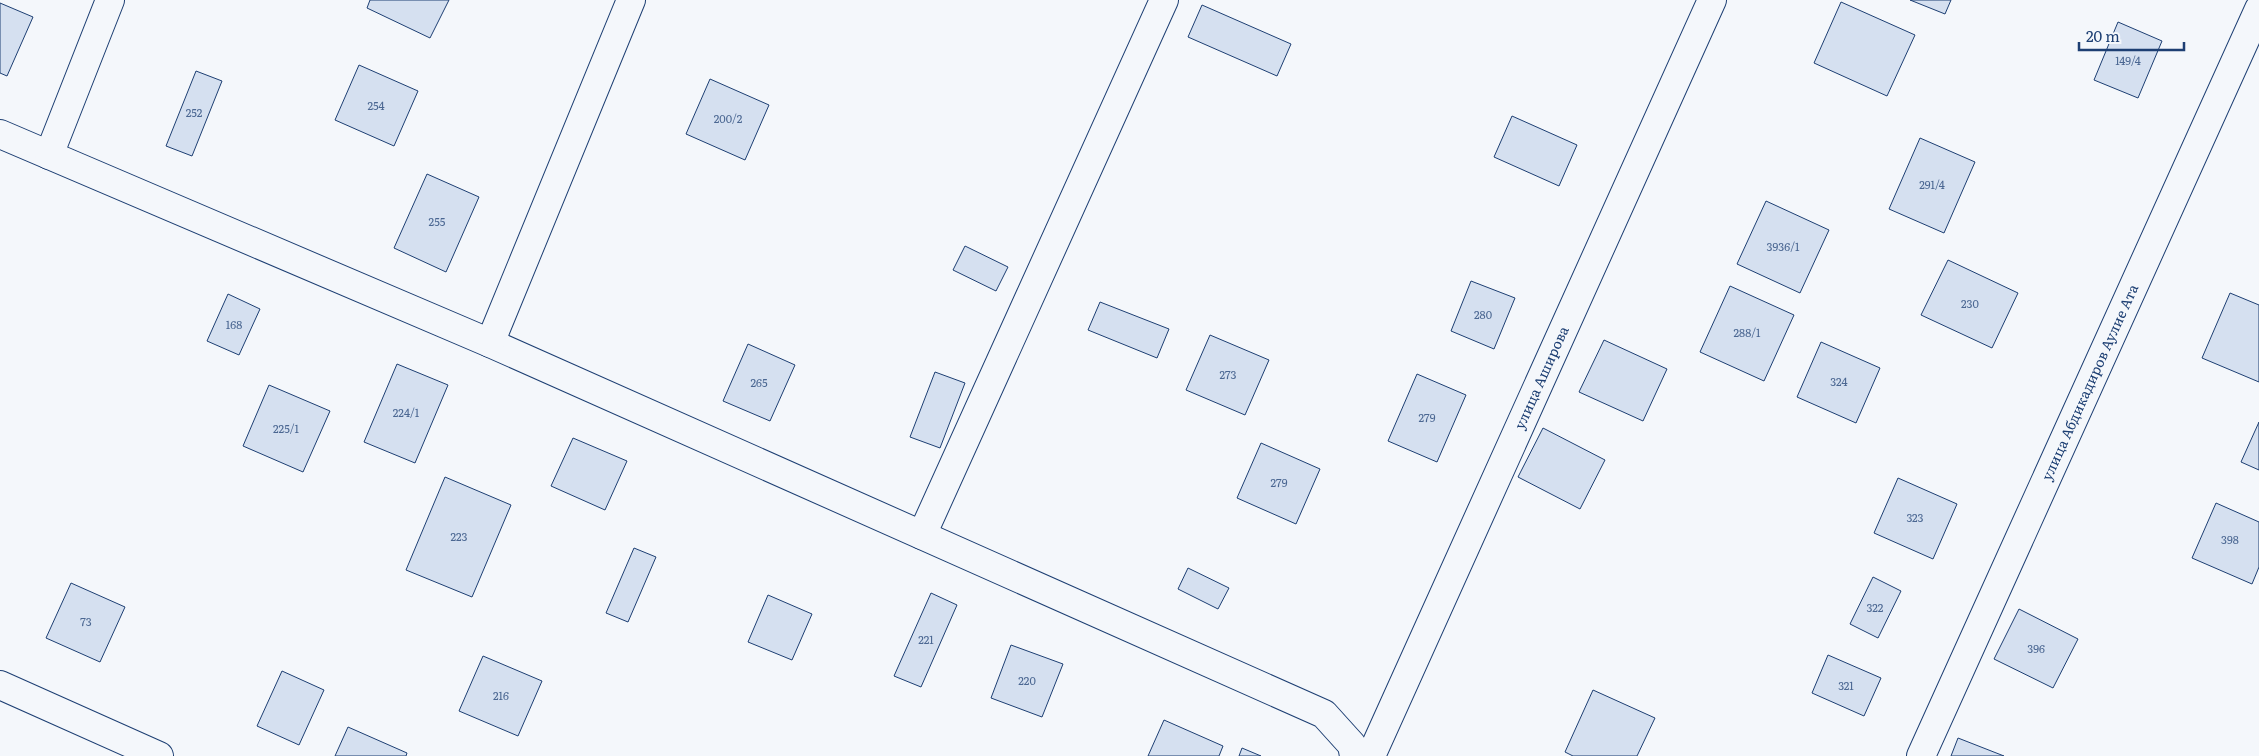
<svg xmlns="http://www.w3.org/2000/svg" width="2259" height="756" viewBox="0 0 2259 756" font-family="Literata,serif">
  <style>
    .building { fill: #d5e0f0; stroke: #1d3f73 }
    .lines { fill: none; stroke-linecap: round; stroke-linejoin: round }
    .minor-casing { stroke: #1d3f73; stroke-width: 30 }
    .minor { stroke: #f4f7fb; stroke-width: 28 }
    .labels { text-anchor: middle; stroke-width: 4; stroke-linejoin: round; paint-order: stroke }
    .number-label { font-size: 11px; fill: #4b6792 }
    .street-label { font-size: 14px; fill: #1d3f73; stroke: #f4f7fb }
  </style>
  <rect width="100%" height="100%" fill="#f4f7fb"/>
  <path class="building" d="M 370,0 L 449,0 L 430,38 L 367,8 Z
    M 1910,0 L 1951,0 L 1945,14 Z
    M 1841,2 L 1915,35 L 1887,96 L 1814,63 Z
    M 0,3 L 33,17 L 7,76 L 0,73 Z
    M 1202,5 L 1291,44 L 1277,76 L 1188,37 Z
    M 2118,22 L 2162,41 L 2138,98 L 2094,80 Z
    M 359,65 L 418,91 L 394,146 L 335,120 Z
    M 196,71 L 222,81 L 192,156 L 166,146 Z
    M 710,79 L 769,105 L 745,160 L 686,134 Z
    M 1512,116 L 1577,145 L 1559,186 L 1494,157 Z
    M 1920,138 L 1975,162 L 1944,233 L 1889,209 Z
    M 427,174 L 479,197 L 446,272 L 394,248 Z
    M 1766,201 L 1829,230 L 1800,293 L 1737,264 Z
    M 965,246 L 1008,267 L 996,291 L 953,270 Z
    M 1948,260 L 2018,293 L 1992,348 L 1921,315 Z
    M 1471,281 L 1515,298 L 1494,349 L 1451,331 Z
    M 1730,286 L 1794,315 L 1764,381 L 1700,352 Z
    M 2230,293 L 2259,305 L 2259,382 L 2202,358 Z
    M 228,294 L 260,309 L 239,355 L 207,341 Z
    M 1100,302 L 1169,329 L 1157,358 L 1088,330 Z
    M 1210,335 L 1269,360 L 1245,415 L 1186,390 Z
    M 1604,340 L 1667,369 L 1643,421 L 1579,392 Z
    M 1821,342 L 1880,368 L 1856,423 L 1797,397 Z
    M 748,344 L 795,365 L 770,421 L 723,401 Z
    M 397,364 L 448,385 L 415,463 L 364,442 Z
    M 935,372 L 965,383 L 940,448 L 910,437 Z
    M 1417,374 L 1466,395 L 1437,462 L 1388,441 Z
    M 269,385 L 330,411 L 303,472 L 243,446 Z
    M 2259,422 L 2259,470 L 2241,462 Z
    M 1543,428 L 1605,460 L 1580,509 L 1518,477 Z
    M 573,438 L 627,461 L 605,510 L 551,486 Z
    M 1261,443 L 1320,469 L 1296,524 L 1237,498 Z
    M 445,477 L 511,505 L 472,597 L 406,570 Z
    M 1898,478 L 1957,504 L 1933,559 L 1874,533 Z
    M 2216,503 L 2259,522 L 2259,567 L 2252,584 L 2192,558 Z
    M 634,548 L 656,557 L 628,622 L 606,613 Z
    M 1188,568 L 1229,588 L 1218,609 L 1178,589 Z
    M 1873,577 L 1901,591 L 1878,638 L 1850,624 Z
    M 71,583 L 125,607 L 100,662 L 46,638 Z
    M 931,593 L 957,605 L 921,687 L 894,676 Z
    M 768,595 L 812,614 L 792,660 L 748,642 Z
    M 2019,609 L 2078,639 L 2053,688 L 1994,659 Z
    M 1011,645 L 1063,664 L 1042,717 L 991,698 Z
    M 1828,655 L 1881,678 L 1864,716 L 1812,693 Z
    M 483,656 L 542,681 L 518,736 L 459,711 Z
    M 282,671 L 324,690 L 299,745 L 257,726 Z
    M 1593,690 L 1655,718 L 1637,756 L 1573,756 L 1565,752 Z
    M 1164,720 L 1223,746 L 1219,756 L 1148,756 Z
    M 348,727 L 407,753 L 406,756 L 335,756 Z
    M 1958,738 L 2004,756 L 1951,756 Z
    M 1242,748 L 1261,756 L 1239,756 Z"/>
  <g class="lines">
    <defs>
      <g id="minor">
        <path d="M 0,134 L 490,343 L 1324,714 L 1352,745 L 1354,756"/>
        <path d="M 49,155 L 110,0"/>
        <path d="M 490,343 L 631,0"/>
        <path d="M 922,535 L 1164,0"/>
        <path d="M 0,685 L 159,756"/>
        <path id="s1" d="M 1371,756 L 1712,0"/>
        <path id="s2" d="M 1921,756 L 2259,9"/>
      </g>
    </defs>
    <use href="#minor" class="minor-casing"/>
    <use href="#minor" class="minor"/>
  </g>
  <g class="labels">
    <g class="number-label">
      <text x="2128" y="65">149/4</text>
      <text x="376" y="110">254</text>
      <text x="194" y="117">252</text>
      <text x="728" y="123">200/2</text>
      <text x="1932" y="189">291/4</text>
      <text x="437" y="226">255</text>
      <text x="1783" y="251">3936/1</text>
      <text x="1970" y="308">230</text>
      <text x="1483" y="319">280</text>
      <text x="234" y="329">168</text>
      <text x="1747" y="337">288/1</text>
      <text x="1228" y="379">273</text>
      <text x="1839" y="386">324</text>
      <text x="759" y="387">265</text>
      <text x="406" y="417">224/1</text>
      <text x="1427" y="422">279</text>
      <text x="286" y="433">225/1</text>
      <text x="1279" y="487">279</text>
      <text x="1915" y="522">323</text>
      <text x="459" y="541">223</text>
      <text x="2230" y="544">398</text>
      <text x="1875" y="612">322</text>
      <text x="86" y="626">73</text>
      <text x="926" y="644">221</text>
      <text x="2036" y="653">396</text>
      <text x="1027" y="685">220</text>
      <text x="1846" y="690">321</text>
      <text x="501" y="700">216</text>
    </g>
    <g class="street-label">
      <text dy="5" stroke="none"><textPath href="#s1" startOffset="415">улица Аширова</textPath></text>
      <text dy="5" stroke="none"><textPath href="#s2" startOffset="410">улица Абдикадиров Аулие Ата</textPath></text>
    </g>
  </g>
  <path d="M2079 42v8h105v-8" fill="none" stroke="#1d3f73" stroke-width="2.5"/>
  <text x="2086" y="42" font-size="15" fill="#1d3f73" stroke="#f4f7fb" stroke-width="4" paint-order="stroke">20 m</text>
</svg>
